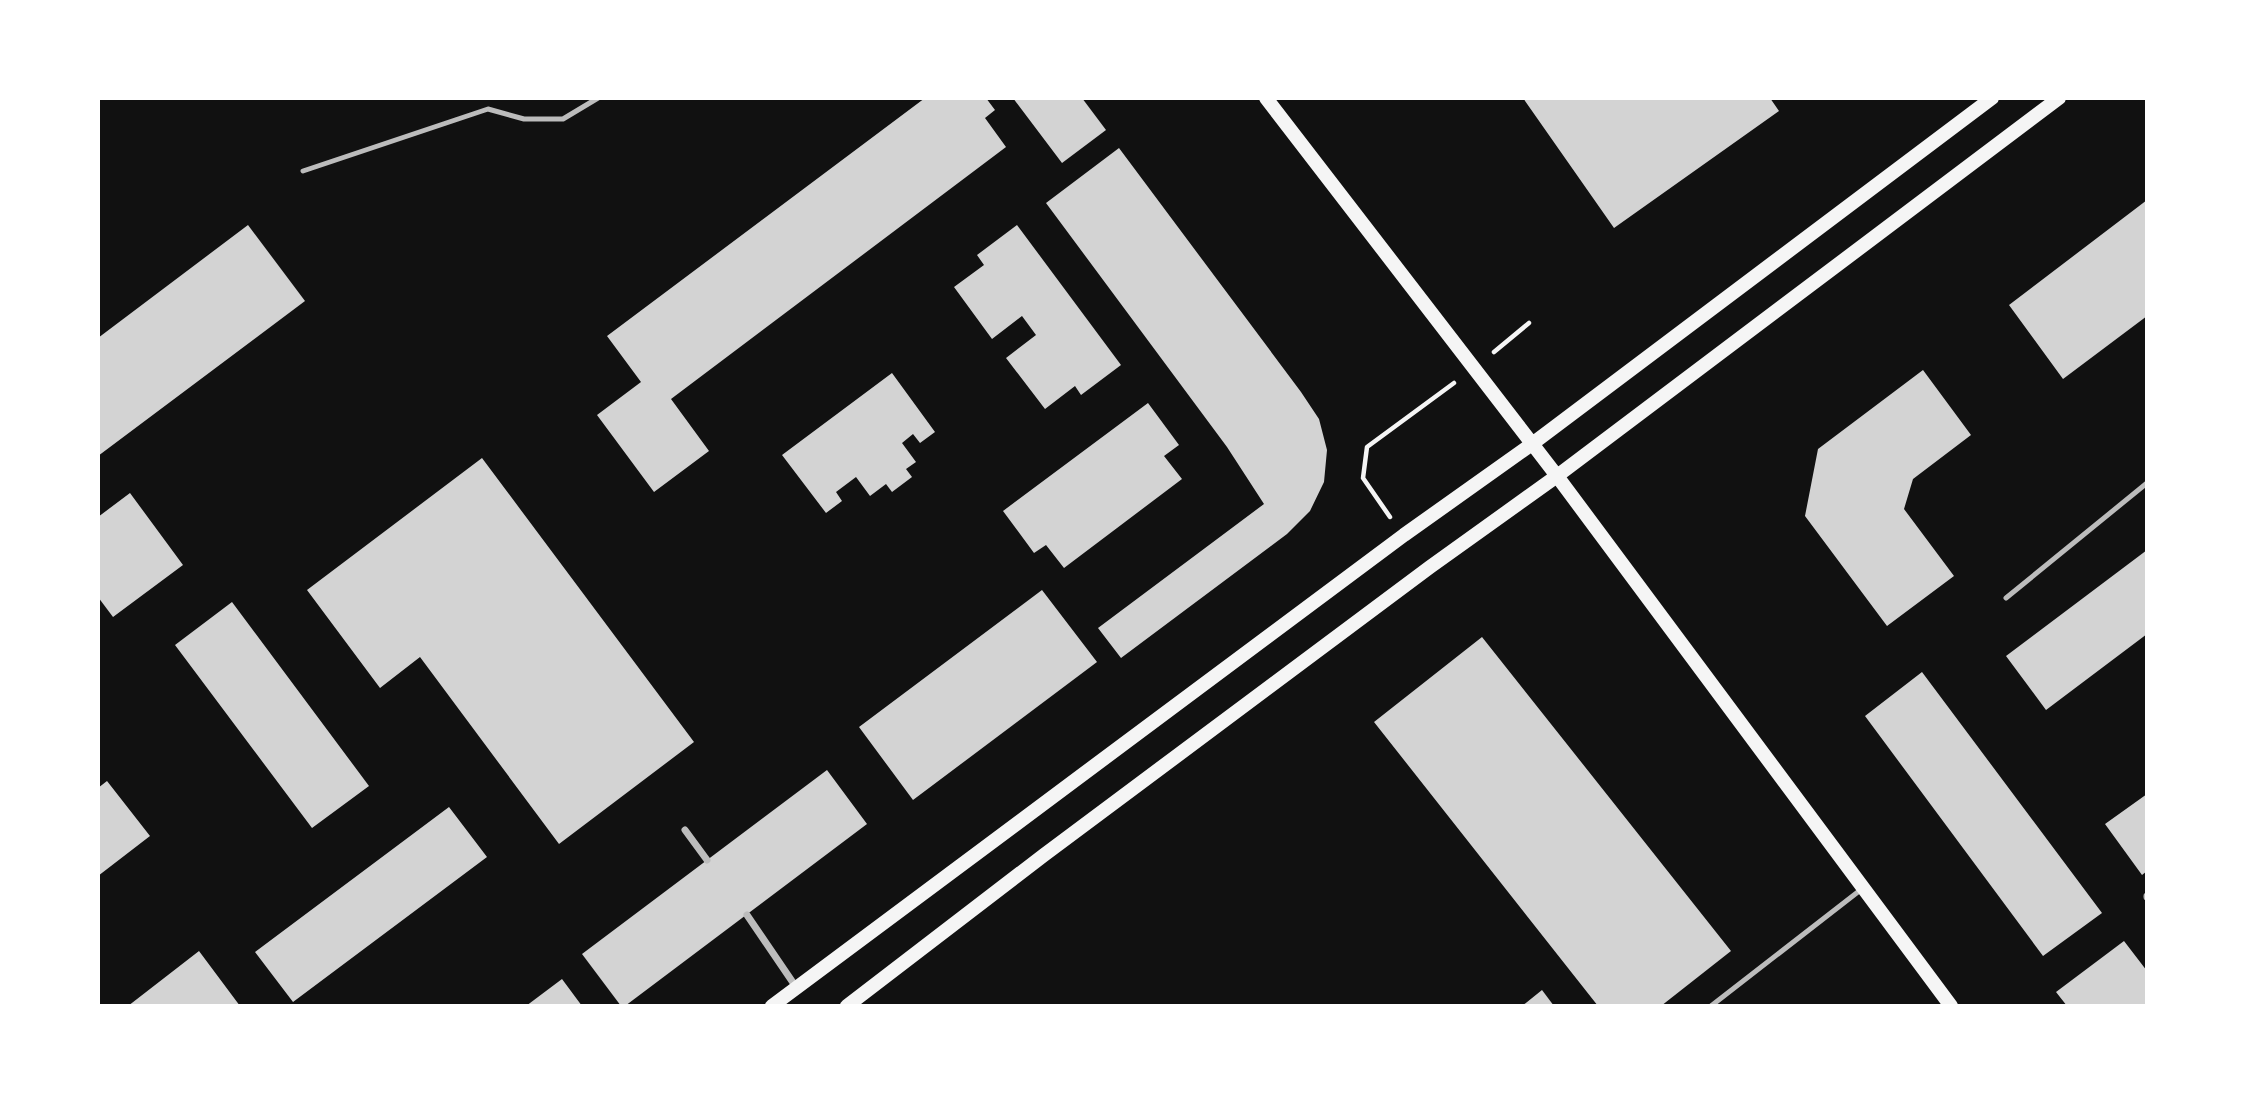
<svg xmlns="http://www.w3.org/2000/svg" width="2245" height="1104" viewBox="0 0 2245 1104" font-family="'Open Sans',sans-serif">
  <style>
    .building { fill: #d3d3d3 }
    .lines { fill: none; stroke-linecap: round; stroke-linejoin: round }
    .path { stroke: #f5f5f5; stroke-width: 4.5 }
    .service { stroke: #bcbcbc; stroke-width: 5 }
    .minor { stroke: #bcbcbc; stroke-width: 7 }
    .secondary { stroke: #f5f5f5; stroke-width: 14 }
  </style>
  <rect width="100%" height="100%" fill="#111"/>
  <path class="building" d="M 925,98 L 986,98 L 995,110 L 985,118 L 1006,147 L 671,399 L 709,451 L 654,492 L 597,415 L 641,382 L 607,336 Z
    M 1013,98 L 1082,98 L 1106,130 L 1062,163 Z
    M 1523,98 L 1770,98 L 1779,111 L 1614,228 Z
    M 1119,148 L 1301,392 L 1319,419 L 1327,450 L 1324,482 L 1310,511 L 1287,534 L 1121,658 L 1098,628 L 1264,504 L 1227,447 L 1046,203 Z
    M 2147,200 L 2147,316 L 2063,379 L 2009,305 Z
    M 248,225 L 305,301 L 98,456 L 98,338 Z
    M 1017,225 L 1121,365 L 1081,395 L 1075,386 L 1045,409 L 1006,358 L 1036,335 L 1022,316 L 992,339 L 954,287 L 984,265 L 977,255 Z
    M 1923,370 L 1971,435 L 1913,479 L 1904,509 L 1954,576 L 1887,626 L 1805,516 L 1818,449 Z
    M 892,373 L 935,432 L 920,443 L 913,434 L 902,443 L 916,462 L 906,469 L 912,477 L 892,492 L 886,484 L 870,496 L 856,477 L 836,492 L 842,501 L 826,513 L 782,455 Z
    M 1148,403 L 1179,445 L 1164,456 L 1182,479 L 1064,568 L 1046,545 L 1034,553 L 1003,511 Z
    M 482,458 L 694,742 L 559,844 L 420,657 L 380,688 L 307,590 Z
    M 130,493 L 183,565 L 113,617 L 98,597 L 98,517 Z
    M 2147,550 L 2147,634 L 2046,710 L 2006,656 Z
    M 1042,590 L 1097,662 L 913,800 L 859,727 Z
    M 232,602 L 369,786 L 312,828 L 175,645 Z
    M 1482,637 L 1731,951 L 1661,1006 L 1598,1006 L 1374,722 Z
    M 1922,672 L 2102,913 L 2043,956 L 1865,716 Z
    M 827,770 L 867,824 L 625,1006 L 621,1006 L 582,954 Z
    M 107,781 L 150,836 L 98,876 L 98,788 Z
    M 2147,794 L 2147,871 L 2142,875 L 2105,824 Z
    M 449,807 L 487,857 L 293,1002 L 255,952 Z
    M 2124,941 L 2147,971 L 2147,1006 L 2067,1006 L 2056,992 Z
    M 199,951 L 240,1006 L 128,1006 Z
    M 562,979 L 582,1006 L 526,1006 Z
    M 1542,990 L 1554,1006 L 1522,1006 Z"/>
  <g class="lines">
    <path class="path" d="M 1494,352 L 1529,323
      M 1390,517 L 1363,478 L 1367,447 L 1454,383"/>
    <path class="service" d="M 303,171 L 488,109 L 524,119 L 563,119 L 598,98
      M 2006,598 L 2147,483
      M 1711,1006 L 1863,888"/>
    <path class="minor" d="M 685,830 L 707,860
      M 2147,897 L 2147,896
      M 747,915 L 796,987"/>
    <path class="secondary" d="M 1266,98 L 1557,476 L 1951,1006
      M 772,1006 L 1404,535 L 1532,444 L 1992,98
      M 847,1006 L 1044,855 L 1430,567 L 1557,476 L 2059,98"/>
  </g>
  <rect width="2245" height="1104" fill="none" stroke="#ffffff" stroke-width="200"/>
</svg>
